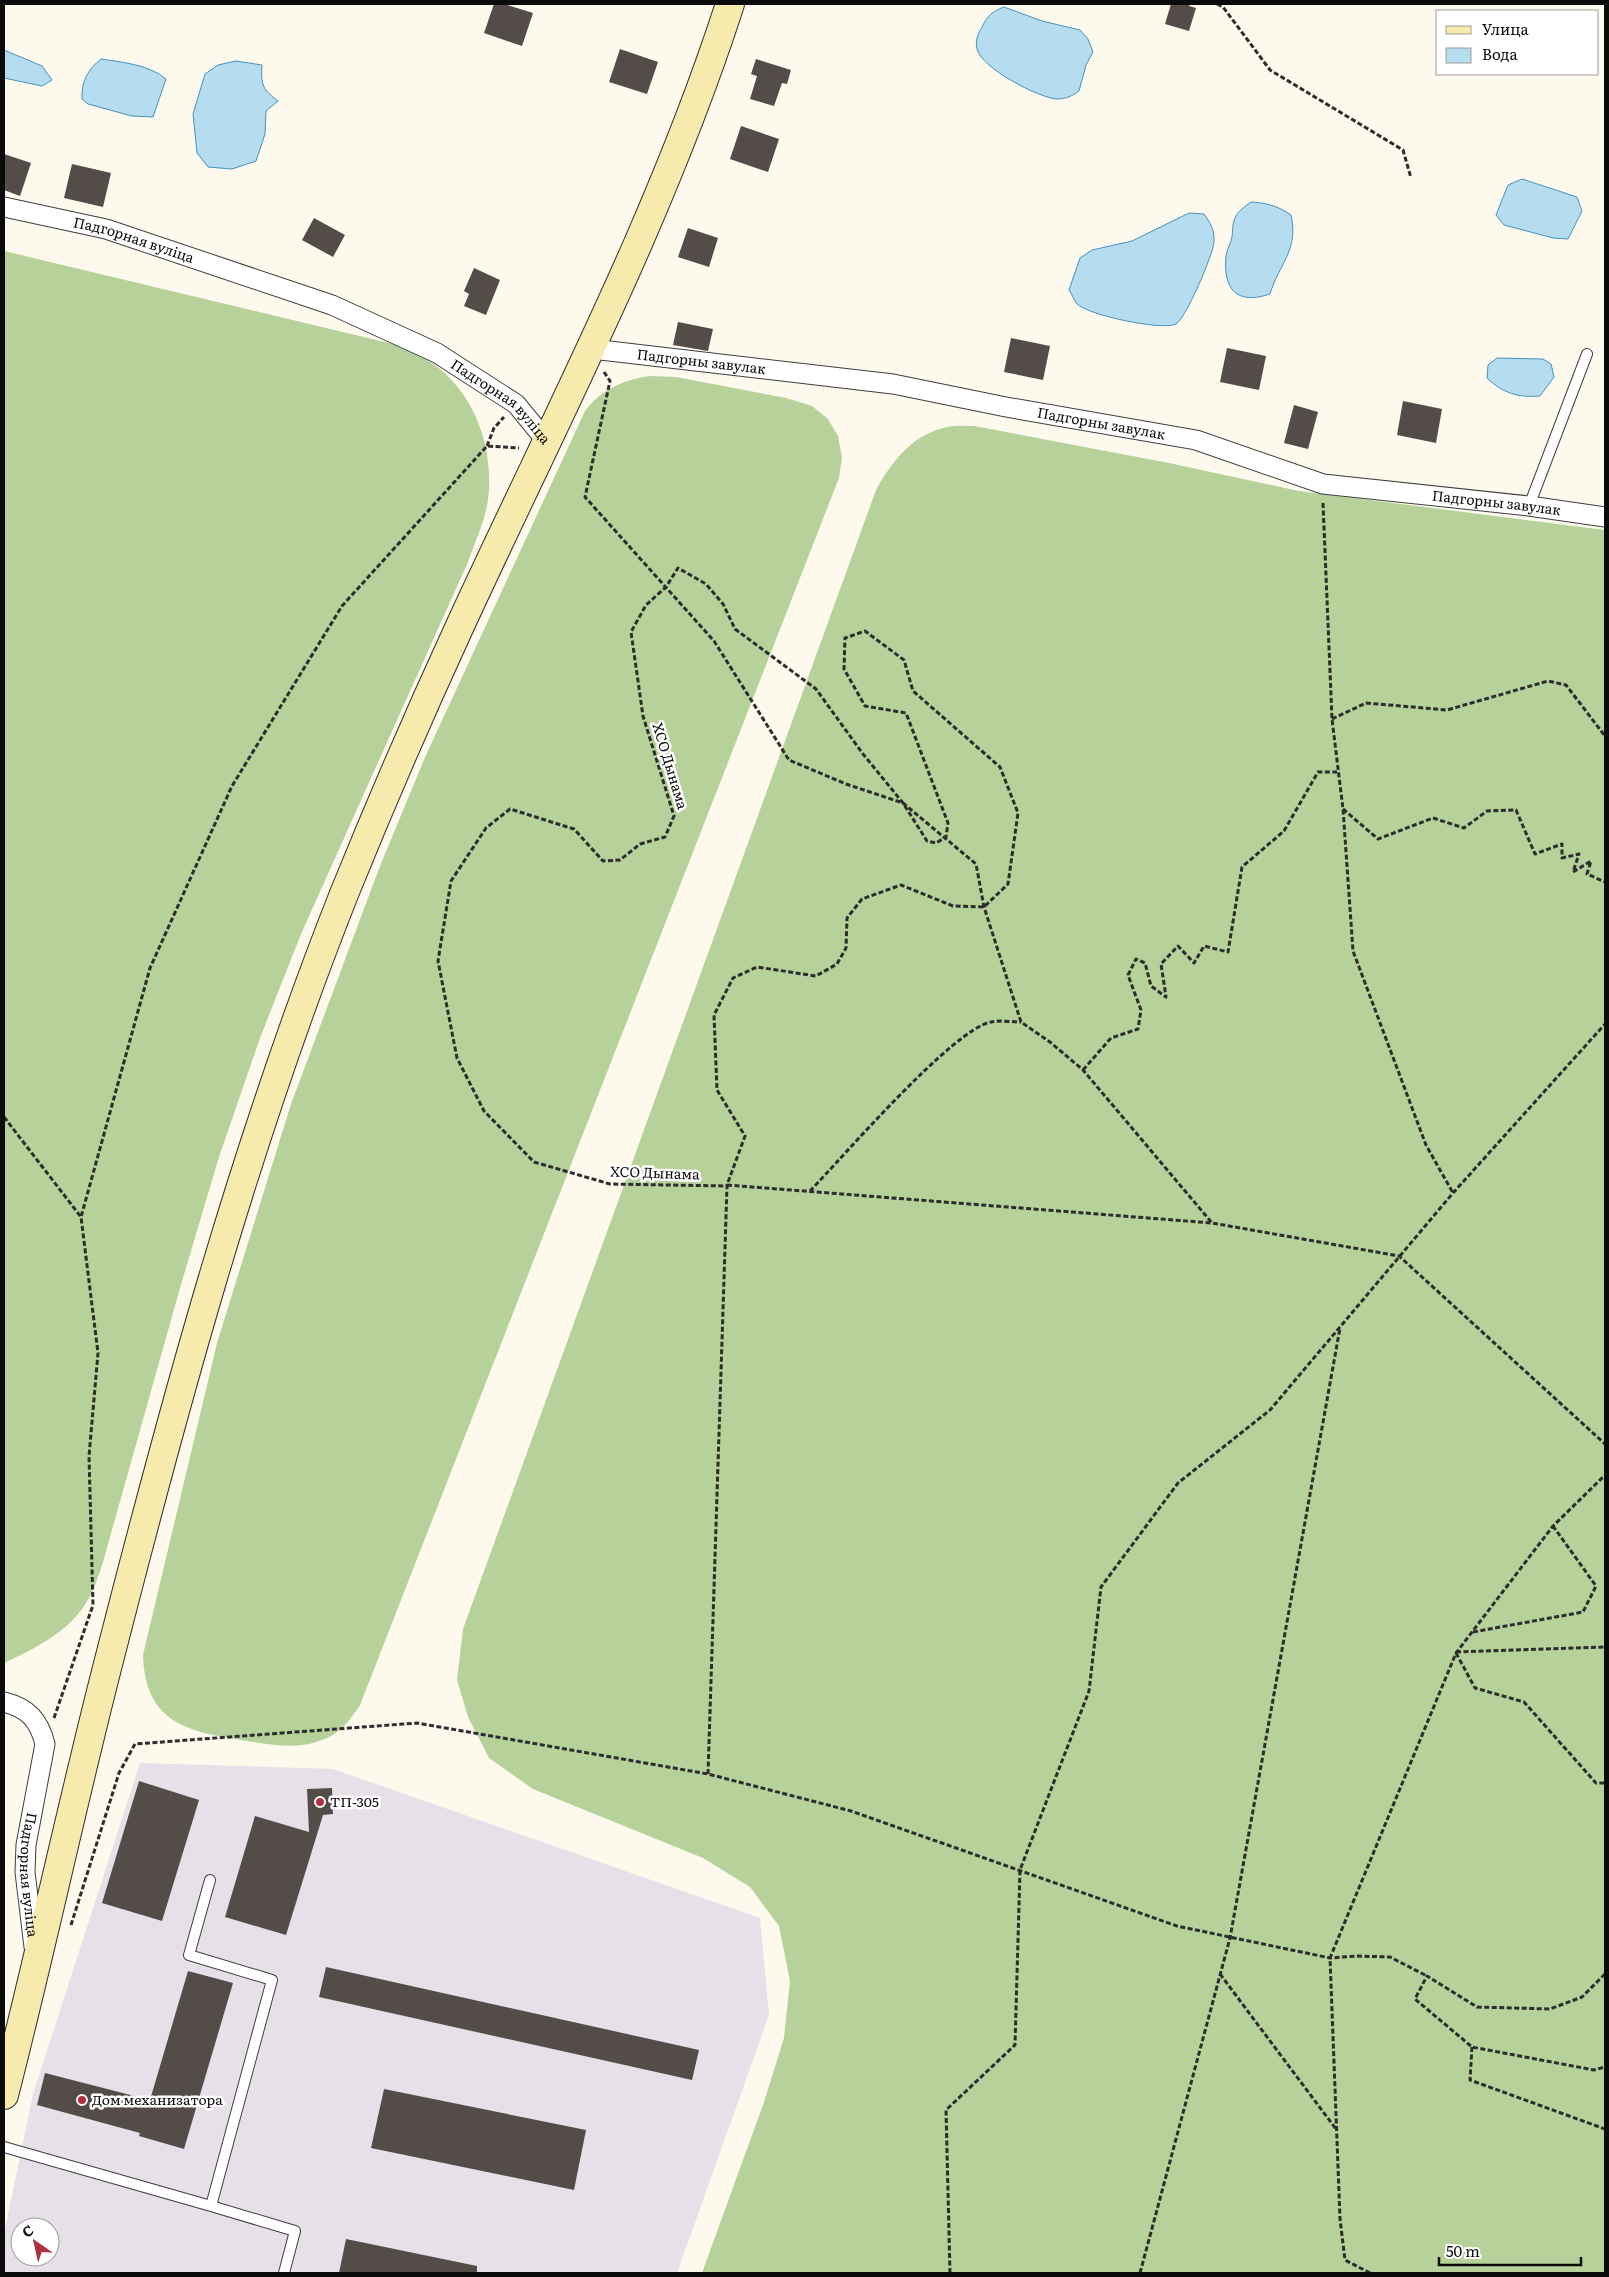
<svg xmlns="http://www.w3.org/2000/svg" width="1609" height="2277" viewBox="0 0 1609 2277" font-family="Literata,serif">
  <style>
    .industrial { fill: #e8e0e9; fill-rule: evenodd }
    .forest { fill: #b6d29a }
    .water { fill: #b6dcef; stroke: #4592be }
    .building { fill: #534c49 }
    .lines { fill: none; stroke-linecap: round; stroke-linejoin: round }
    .lane-casing { stroke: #3e3e3e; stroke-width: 12 }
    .street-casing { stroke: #3e3e3e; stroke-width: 21 }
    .secondary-casing { stroke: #2d2d2d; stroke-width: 30 }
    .path { stroke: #2d2d2d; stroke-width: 3; stroke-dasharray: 5 2.5; stroke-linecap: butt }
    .lane { stroke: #fff; stroke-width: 10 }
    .street { stroke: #fff; stroke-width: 19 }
    .secondary { stroke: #f6ebad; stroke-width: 28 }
    .poi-dot { fill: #ac333d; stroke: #fff; stroke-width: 2 }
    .labels { text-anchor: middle; stroke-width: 5; stroke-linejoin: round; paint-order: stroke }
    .street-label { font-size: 14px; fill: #0b0b0b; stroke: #fff }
    .poi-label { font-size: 14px; fill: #0b0b0b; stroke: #fff; text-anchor: start }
  </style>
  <rect width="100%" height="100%" fill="#fdf9ec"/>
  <path class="industrial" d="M 140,1763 L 333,1769 L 760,1918 L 769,2015 L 677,2273 L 4,2273 L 4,2234 L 33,2094 ZM 20,2227 L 50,2227 L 50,2257 L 20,2257 Z"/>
  <path class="forest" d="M 4,251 L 393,344 C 403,348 412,352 421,356 C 472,384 495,445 488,500 C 485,521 475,542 468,562 L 301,934 L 260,1038 L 219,1157 L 180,1288 L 103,1562 C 99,1574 95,1588 89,1598 C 71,1631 36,1648 4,1663 Z
    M 650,376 L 676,377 L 786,398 L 812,406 L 828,419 L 838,436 L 842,457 L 839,478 L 360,1705 C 350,1720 340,1734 322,1740 C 297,1750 273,1745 247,1741 C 189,1732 145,1724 143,1655 L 217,1343 L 291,1104 L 380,866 L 426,755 L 585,411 C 602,389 623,380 650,376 Z
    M 974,426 L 1169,463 L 1299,491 L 1605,530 L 1605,2273 L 702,2273 L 764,2102 L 784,2038 L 790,1981 L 779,1926 L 750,1887 L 703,1858 L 533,1789 L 489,1758 L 468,1717 L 457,1680 L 463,1629 L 876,490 C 892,461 913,434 947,427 C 955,425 966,426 974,426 Z"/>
  <path class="water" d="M 1004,7 L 1042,21 L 1080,30 L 1088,39 L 1093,52 L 1086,65 L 1079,91 C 1072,96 1066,99 1057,99 C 1039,98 981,68 977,49 C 975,40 978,34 982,27 C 987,16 993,11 1004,7 Z
    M 4,50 L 42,66 L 52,80 L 42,86 L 4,78 Z
    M 101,59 C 122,62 150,65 166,79 L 153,117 L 132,116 L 88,104 L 82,99 C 81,82 88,69 101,59 Z
    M 236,61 L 262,65 C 261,85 262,89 278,101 L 266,111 L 265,134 L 256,161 L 232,169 L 208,167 L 197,153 L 193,114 L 205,74 L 218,65 Z
    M 1522,179 L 1577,197 L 1582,211 L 1568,239 L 1553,238 L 1504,225 L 1496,215 L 1508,185 Z
    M 1251,202 C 1267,203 1278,206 1291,215 C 1299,250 1279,264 1270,294 C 1237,305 1223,290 1226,256 C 1227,249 1231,243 1232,237 C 1233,231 1232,224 1235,218 C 1238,211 1244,207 1251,202 Z
    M 1189,213 L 1204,214 C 1210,222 1215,231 1214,242 C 1213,255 1186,318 1176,324 C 1162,331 1088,315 1077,304 C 1074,300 1072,294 1069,290 L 1080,258 L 1092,250 L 1132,241 Z
    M 1497,358 L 1543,359 L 1551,364 L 1554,377 L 1540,396 C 1519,398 1502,393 1487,378 L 1488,365 Z"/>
  <path class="building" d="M 494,4 L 504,4 L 533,13 L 522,46 L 484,33 Z
    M 1171,4 L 1190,4 L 1189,6 L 1196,8 L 1189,31 L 1165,24 Z
    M 620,49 L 658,62 L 647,94 L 609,82 Z
    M 756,59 L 791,70 L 787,84 L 782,83 L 774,106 L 750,99 L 757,76 L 751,74 Z
    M 741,126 L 779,139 L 768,172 L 730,159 Z
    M 4,154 L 31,163 L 20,196 L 4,190 Z
    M 72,164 L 111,173 L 103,207 L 64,198 Z
    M 314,218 L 345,235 L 333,257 L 302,240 Z
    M 688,228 L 718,238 L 709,267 L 678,257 Z
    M 474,268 L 500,280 L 486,315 L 464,306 L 469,294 L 464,291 Z
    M 678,322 L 713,329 L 708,351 L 673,345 Z
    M 1011,338 L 1050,346 L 1043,380 L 1004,372 Z
    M 1227,348 L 1266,356 L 1259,390 L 1220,382 Z
    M 1403,401 L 1442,409 L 1436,443 L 1397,435 Z
    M 1294,405 L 1318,412 L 1308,449 L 1284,443 Z
    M 139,1781 L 199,1800 L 162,1921 L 102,1903 Z
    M 332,1788 L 333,1814 L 323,1815 L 286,1935 L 225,1917 L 255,1816 L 309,1832 L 307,1789 Z
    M 326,1967 L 699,2050 L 692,2080 L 319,1997 Z
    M 188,1971 L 233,1983 L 184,2149 L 139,2136 L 140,2133 L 37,2105 L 45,2073 L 150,2100 Z
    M 384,2089 L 586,2130 L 574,2190 L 371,2148 Z
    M 346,2239 L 477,2266 L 477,2273 L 339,2273 Z"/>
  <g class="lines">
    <defs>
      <path id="lane" d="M 1529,506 L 1587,354
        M 4,2147 L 211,2206 L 272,1980 L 189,1955 L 210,1880
        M 211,2206 L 295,2231 L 284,2273"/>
      <g id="street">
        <path id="s1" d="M 4,207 L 106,229 L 332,305 L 437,353 L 516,404 L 548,443"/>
        <path id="s2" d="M 592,349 L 893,384 L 1006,407 L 1196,440 L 1323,484 L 1529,506 L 1605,517"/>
        <path id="s3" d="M 4,1702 C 28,1708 39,1720 45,1744 L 26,1845 L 25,1872 L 34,1947"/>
      </g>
      <path id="secondary" d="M 4,2095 C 40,1955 70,1813 106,1672 C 173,1409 244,1146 344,894 C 380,805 419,715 459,628 C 554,421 660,221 730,4"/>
    </defs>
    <use href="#lane" class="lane-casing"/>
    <use href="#street" class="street-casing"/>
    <use href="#secondary" class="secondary-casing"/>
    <path class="path" d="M 1217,4 L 1223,7 L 1270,70 L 1403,150 L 1411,178
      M 604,372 L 610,381 L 585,497 L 714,641 L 789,760 L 846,784 L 903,803 L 976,864 L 984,907 L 1021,1022 L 1050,1042 L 1083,1070 L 1212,1223
      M 487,446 L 494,428 L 504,417
      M 1323,503 L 1332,719 L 1343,809 L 1353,951 L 1426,1145 L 1453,1193
      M 1332,719 L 1366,703 L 1447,710 L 1548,681 L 1566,685 L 1605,736
      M 1343,809 L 1378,839 L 1433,818 L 1464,828 L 1487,811 L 1516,810 L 1535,854 L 1562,844 L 1562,858 L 1579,854 L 1573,872 L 1591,861 L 1587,874 L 1605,882
      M 1083,1070 L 1111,1038 L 1138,1029 L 1141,1010 L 1128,975 L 1136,959 L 1145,963 L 1151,986 L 1166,997 L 1161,964 L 1178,946 L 1194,963 L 1204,946 L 1228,952 L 1242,867 L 1284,831 L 1318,772 L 1337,772
      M 4,1117 L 81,1217
      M 727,1185 L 1212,1223 L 1399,1256 L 1605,1444
      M 810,1191 C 842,1158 953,1029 991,1022 C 1000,1020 1012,1022 1021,1022
      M 1473,1632 L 1583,1612 L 1596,1586 L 1553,1526
      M 1456,1652 L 1605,1647
      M 1456,1653 L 1475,1688 L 1524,1702 L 1596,1783 L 1605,1783
      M 54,1718 L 93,1605 L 89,1456 L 98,1353 L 81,1217 L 150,968 L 232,786 L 342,606 L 487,446 L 519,448
      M 708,1774 L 727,1186 L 727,1185 L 745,1136 L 717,1090 L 714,1015 L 733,978 L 757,967 L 816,976 L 837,964 L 846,948 L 847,918 L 862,899 L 901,885 L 953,906 L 984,907 L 1008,884 L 1018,813 L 1000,767 L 913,691 L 904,660 L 865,631 L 845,638 L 844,669 L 865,706 L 906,713 L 948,823 L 946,837 L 936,843 L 927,841 L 903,803 L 863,754 L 816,689 L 735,629 L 723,604 L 706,584 L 678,568 L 666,587 L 646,605 L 631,632 L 643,716 L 674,816 L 665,837 L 640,844 L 620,860 L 603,861 L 574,829 L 510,809 L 486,828 L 451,881 L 438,961 L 457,1058 L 484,1111 L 534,1162 L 610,1184 L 727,1186
      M 71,1925 L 119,1773 L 135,1744 L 417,1723 L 708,1774 L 851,1811 L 1177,1926 L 1330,1958 L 1357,1956 L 1390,1957 L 1427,1976
      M 1220,1974 L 1336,2129
      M 1605,1974 L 1582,1997 L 1550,2009 L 1477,2007 L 1427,1976 L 1415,1999 L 1472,2047 L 1594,2070 L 1605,2067
      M 1472,2047 L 1470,2080 L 1605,2129
      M 950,2273 L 946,2110 L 1015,2045 L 1020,1870 L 1089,1691 L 1101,1587 L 1178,1483 L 1270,1410 L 1453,1193 L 1605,1024
      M 1140,2273 L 1230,1938 L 1340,1328
      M 1370,2273 L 1345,2260 L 1340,2219 L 1330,1958 L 1456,1653 L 1553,1526 L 1605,1475"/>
    <use href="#lane" class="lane"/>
    <use href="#street" class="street"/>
    <use href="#secondary" class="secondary"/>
  </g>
  <g class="poi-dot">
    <circle cx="320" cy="1802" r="5"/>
    <circle cx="82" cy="2100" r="5"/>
  </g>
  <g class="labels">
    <g class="street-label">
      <text dy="5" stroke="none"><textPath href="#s1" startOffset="134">Падгорная вуліца</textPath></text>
      <text dy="5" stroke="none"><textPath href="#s2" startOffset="110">Падгорны завулак</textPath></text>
      <text dy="5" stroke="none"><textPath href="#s1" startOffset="539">Падгорная вуліца</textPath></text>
      <text dy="5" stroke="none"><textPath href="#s2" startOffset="515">Падгорны завулак</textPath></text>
      <text dy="5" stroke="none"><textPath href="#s2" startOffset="920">Падгорны завулак</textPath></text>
      <text transform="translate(670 766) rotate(73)" y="5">XCO Дынама</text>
      <text transform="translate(655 1173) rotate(2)" y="5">XCO Дынама</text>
      <text dy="5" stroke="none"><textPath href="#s3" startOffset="195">Падгорная вуліца</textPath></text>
    </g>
    <g class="poi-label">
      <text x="330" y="1807">ТП-305</text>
      <text x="92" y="2105">Дом механизатора</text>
    </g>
  </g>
  <rect width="1609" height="2277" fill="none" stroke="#0b0b0b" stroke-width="10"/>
  <rect x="1436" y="10" width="162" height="65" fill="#ffffff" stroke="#9d9d9d"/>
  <rect x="1446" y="26" width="25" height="8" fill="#f6ebad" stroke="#9d9d9d"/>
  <text x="1482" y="35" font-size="15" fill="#0b0b0b">Улица</text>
  <rect x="1446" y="48" width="25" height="15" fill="#b6dcef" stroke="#9d9d9d"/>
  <text x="1482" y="60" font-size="15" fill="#0b0b0b">Вода</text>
  <g transform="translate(35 2242) rotate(326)"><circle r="24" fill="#ffffff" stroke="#9d9d9d"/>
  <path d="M0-4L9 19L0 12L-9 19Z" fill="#ac333d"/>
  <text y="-8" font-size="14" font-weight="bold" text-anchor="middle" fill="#0b0b0b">С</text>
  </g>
  <path d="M1439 2257v8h142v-8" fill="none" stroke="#0b0b0b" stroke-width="2.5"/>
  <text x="1446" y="2257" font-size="15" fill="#0b0b0b" stroke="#ffffff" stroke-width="4" paint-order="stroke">50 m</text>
</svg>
